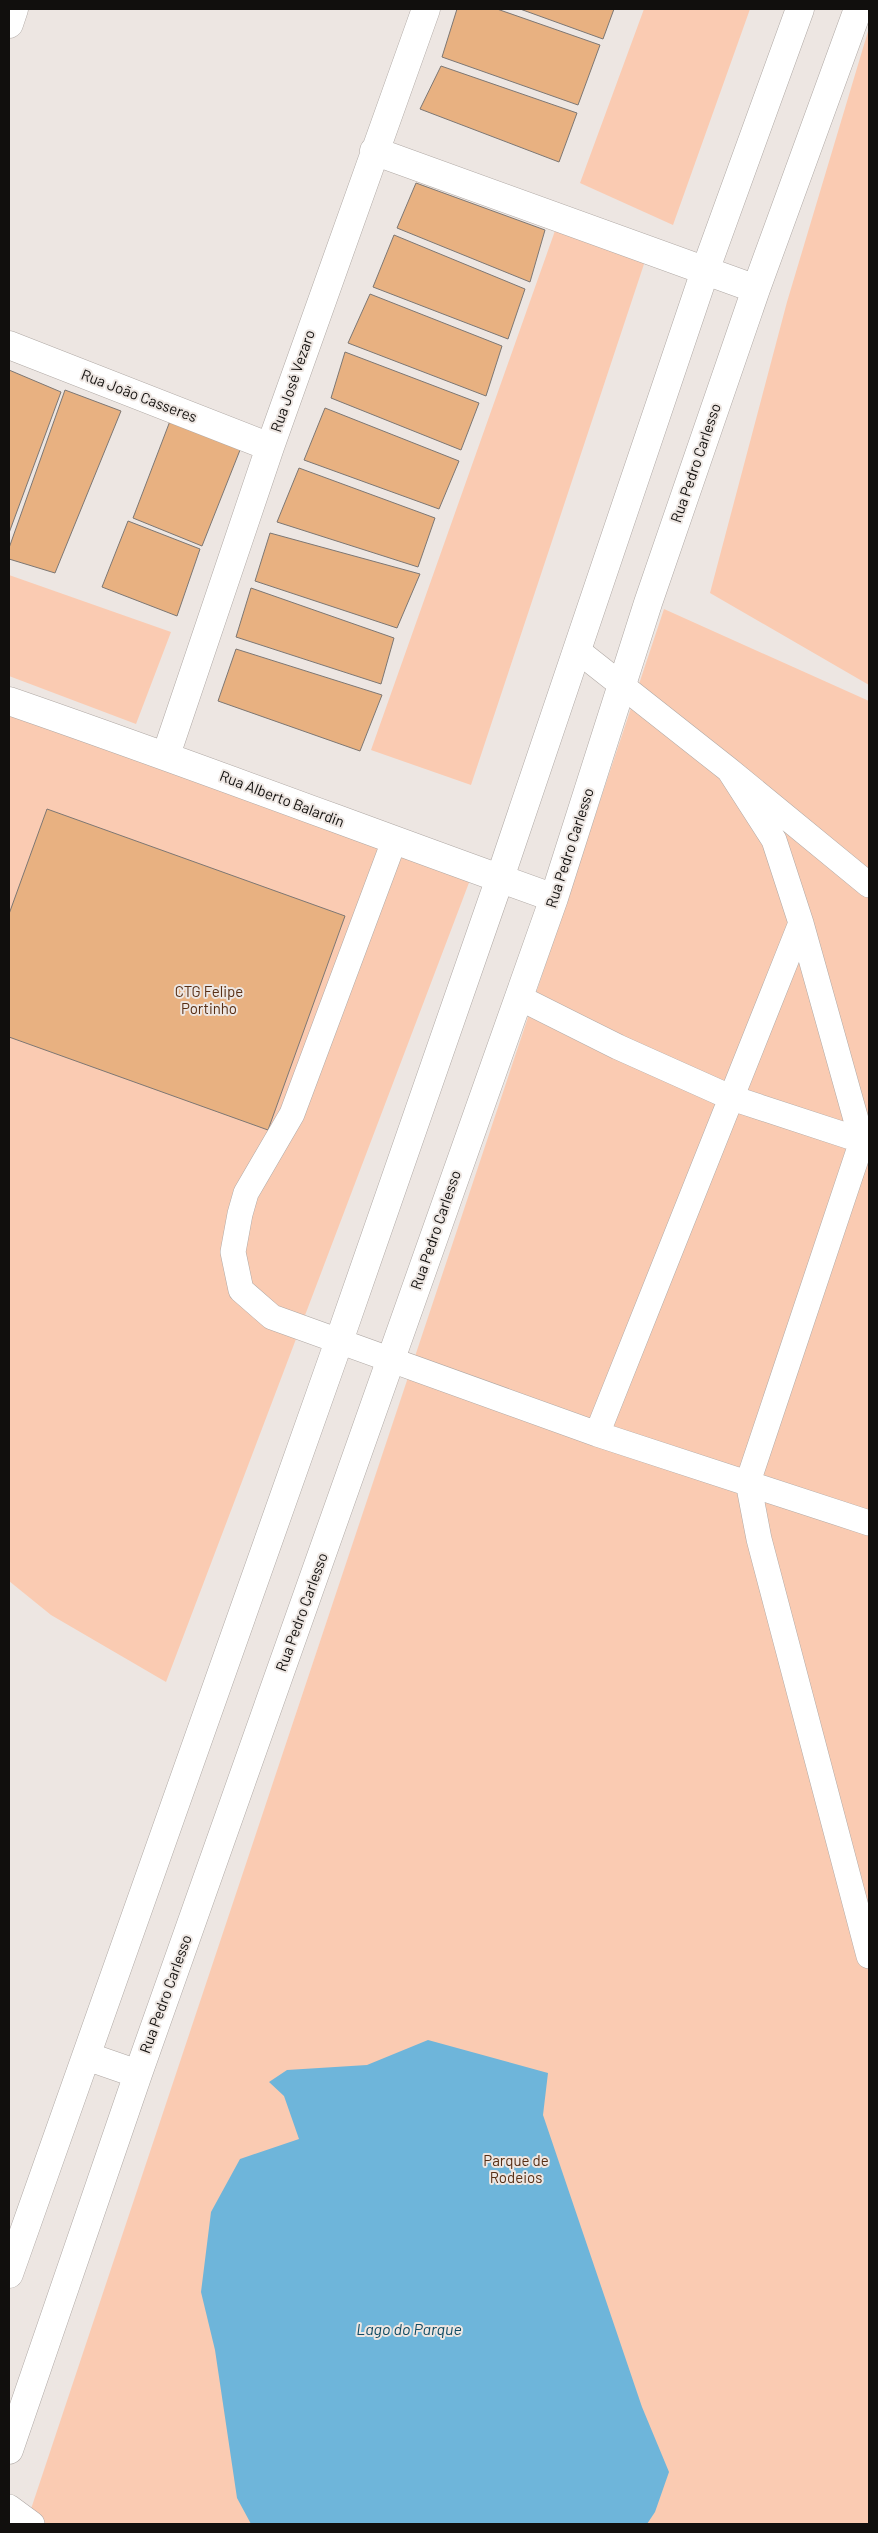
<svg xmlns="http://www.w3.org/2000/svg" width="878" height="2533" viewBox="0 0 878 2533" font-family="Barlow,sans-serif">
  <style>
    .green { fill: #facbb2 }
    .water { fill: #6eb5da }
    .building { fill: #e8b181; stroke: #7d7773 }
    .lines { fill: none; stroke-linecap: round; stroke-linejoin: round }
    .service-casing { stroke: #b0a9a5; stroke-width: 26 }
    .minor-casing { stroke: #b0a9a5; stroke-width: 29 }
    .service { stroke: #fff; stroke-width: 25 }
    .minor { stroke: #fff; stroke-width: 28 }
    .labels { text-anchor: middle; stroke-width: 4; stroke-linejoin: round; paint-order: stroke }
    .street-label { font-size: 15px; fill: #110f0d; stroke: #ede6e2 }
    .park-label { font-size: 15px; fill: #572e14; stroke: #ede6e2 }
    .water-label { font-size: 16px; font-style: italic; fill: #0e4a63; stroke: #ede6e2 }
  </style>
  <rect width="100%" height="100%" fill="#ede6e2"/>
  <path class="green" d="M 644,9 L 750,9 L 673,225 L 580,183 Z
    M 869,28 L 869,685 L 710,593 L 787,302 Z
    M 556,228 L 646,258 L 471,785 L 371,750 Z
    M 9,575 L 171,632 L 136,724 L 9,676 Z
    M 664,609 L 869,701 L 869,2524 L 26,2524 Z
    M 9,714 L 470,880 L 166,1682 L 51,1615 L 9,1581 Z"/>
  <path class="water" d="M 428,2040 L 548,2073 L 543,2115 L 642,2407 L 669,2472 L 655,2512 L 647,2524 L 251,2524 L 237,2498 L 215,2350 L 201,2292 L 211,2212 L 240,2159 L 299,2139 L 284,2096 L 269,2082 L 287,2070 L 367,2065 Z"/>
  <path class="building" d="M 457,9 L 497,9 L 600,45 L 578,105 L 442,57 Z
    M 520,9 L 614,9 L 603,39 Z
    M 441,66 L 577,113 L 559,162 L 420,109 Z
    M 416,183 L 545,230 L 530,282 L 397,228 Z
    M 394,235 L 525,289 L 508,339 L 373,287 Z
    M 370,294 L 502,346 L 486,396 L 348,343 Z
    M 345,352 L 479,403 L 461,450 L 331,398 Z
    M 9,370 L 61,392 L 9,533 Z
    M 65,390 L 121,411 L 55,573 L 9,559 L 9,548 Z
    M 325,408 L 459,461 L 439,509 L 304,460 Z
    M 170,421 L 242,445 L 202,546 L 133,518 Z
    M 299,468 L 435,518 L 418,567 L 277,522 Z
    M 128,521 L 200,549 L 177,616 L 102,587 Z
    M 270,533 L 420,574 L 397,628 L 255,581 Z
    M 251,588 L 394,638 L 381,684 L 236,637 Z
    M 236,649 L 382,695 L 360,751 L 218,701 Z
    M 47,809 L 345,916 L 268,1130 L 9,1037 L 9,914 Z"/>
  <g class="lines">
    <defs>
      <path id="service" d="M 577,650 L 729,770 L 869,885
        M 729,770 L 774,840 L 801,923 L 862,1141 L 748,1482 L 759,1539 L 869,1956
        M 394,841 L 292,1114 L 246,1193 L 240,1214 L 233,1252 L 241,1290 L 272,1317 L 597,1434 L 869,1523
        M 518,997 L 618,1047 L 732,1098 L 869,1143
        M 597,1434 L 801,923
        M 9,2507 L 32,2524"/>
      <path id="minor" d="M 9,24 L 14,9
        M 374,151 L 756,289
        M 9,345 L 270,447
        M 9,701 C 192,764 372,833 554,898
        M 166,755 L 270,447 L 426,9
        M 86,2056 L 138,2074
        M 9,2274 L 339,1341 L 500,878 L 705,271 L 800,9
        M 9,2450 L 138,2074 L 554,898 L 648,603 L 756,289 L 858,9"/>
    </defs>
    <use href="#service" class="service-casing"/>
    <use href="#minor" class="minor-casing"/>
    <use href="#service" class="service"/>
    <use href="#minor" class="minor"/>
  </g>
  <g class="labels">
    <g class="street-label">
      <text transform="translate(293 381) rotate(-71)" y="5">Rua José Vezaro</text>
      <text transform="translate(139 396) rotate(21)" y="5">Rua João Casseres</text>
      <text transform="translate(696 463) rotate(-71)" y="5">Rua Pedro Carlesso</text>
      <text transform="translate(282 799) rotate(21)" y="5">Rua Alberto Balardin</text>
      <text transform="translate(570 848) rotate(-72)" y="5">Rua Pedro Carlesso</text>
      <text transform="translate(436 1230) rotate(-71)" y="5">Rua Pedro Carlesso</text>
      <text transform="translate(302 1612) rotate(-70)" y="5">Rua Pedro Carlesso</text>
      <text transform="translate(166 1994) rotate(-70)" y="5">Rua Pedro Carlesso</text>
    </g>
    <g class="park-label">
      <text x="209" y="997">CTG Felipe<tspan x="209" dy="17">Portinho</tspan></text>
      <text x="516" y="2166">Parque de<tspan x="516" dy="17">Rodeios</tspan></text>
    </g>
    <g class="water-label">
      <text x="409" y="2335">Lago do Parque</text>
    </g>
  </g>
  <rect width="878" height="2533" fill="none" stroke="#110f0d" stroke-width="20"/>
</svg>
